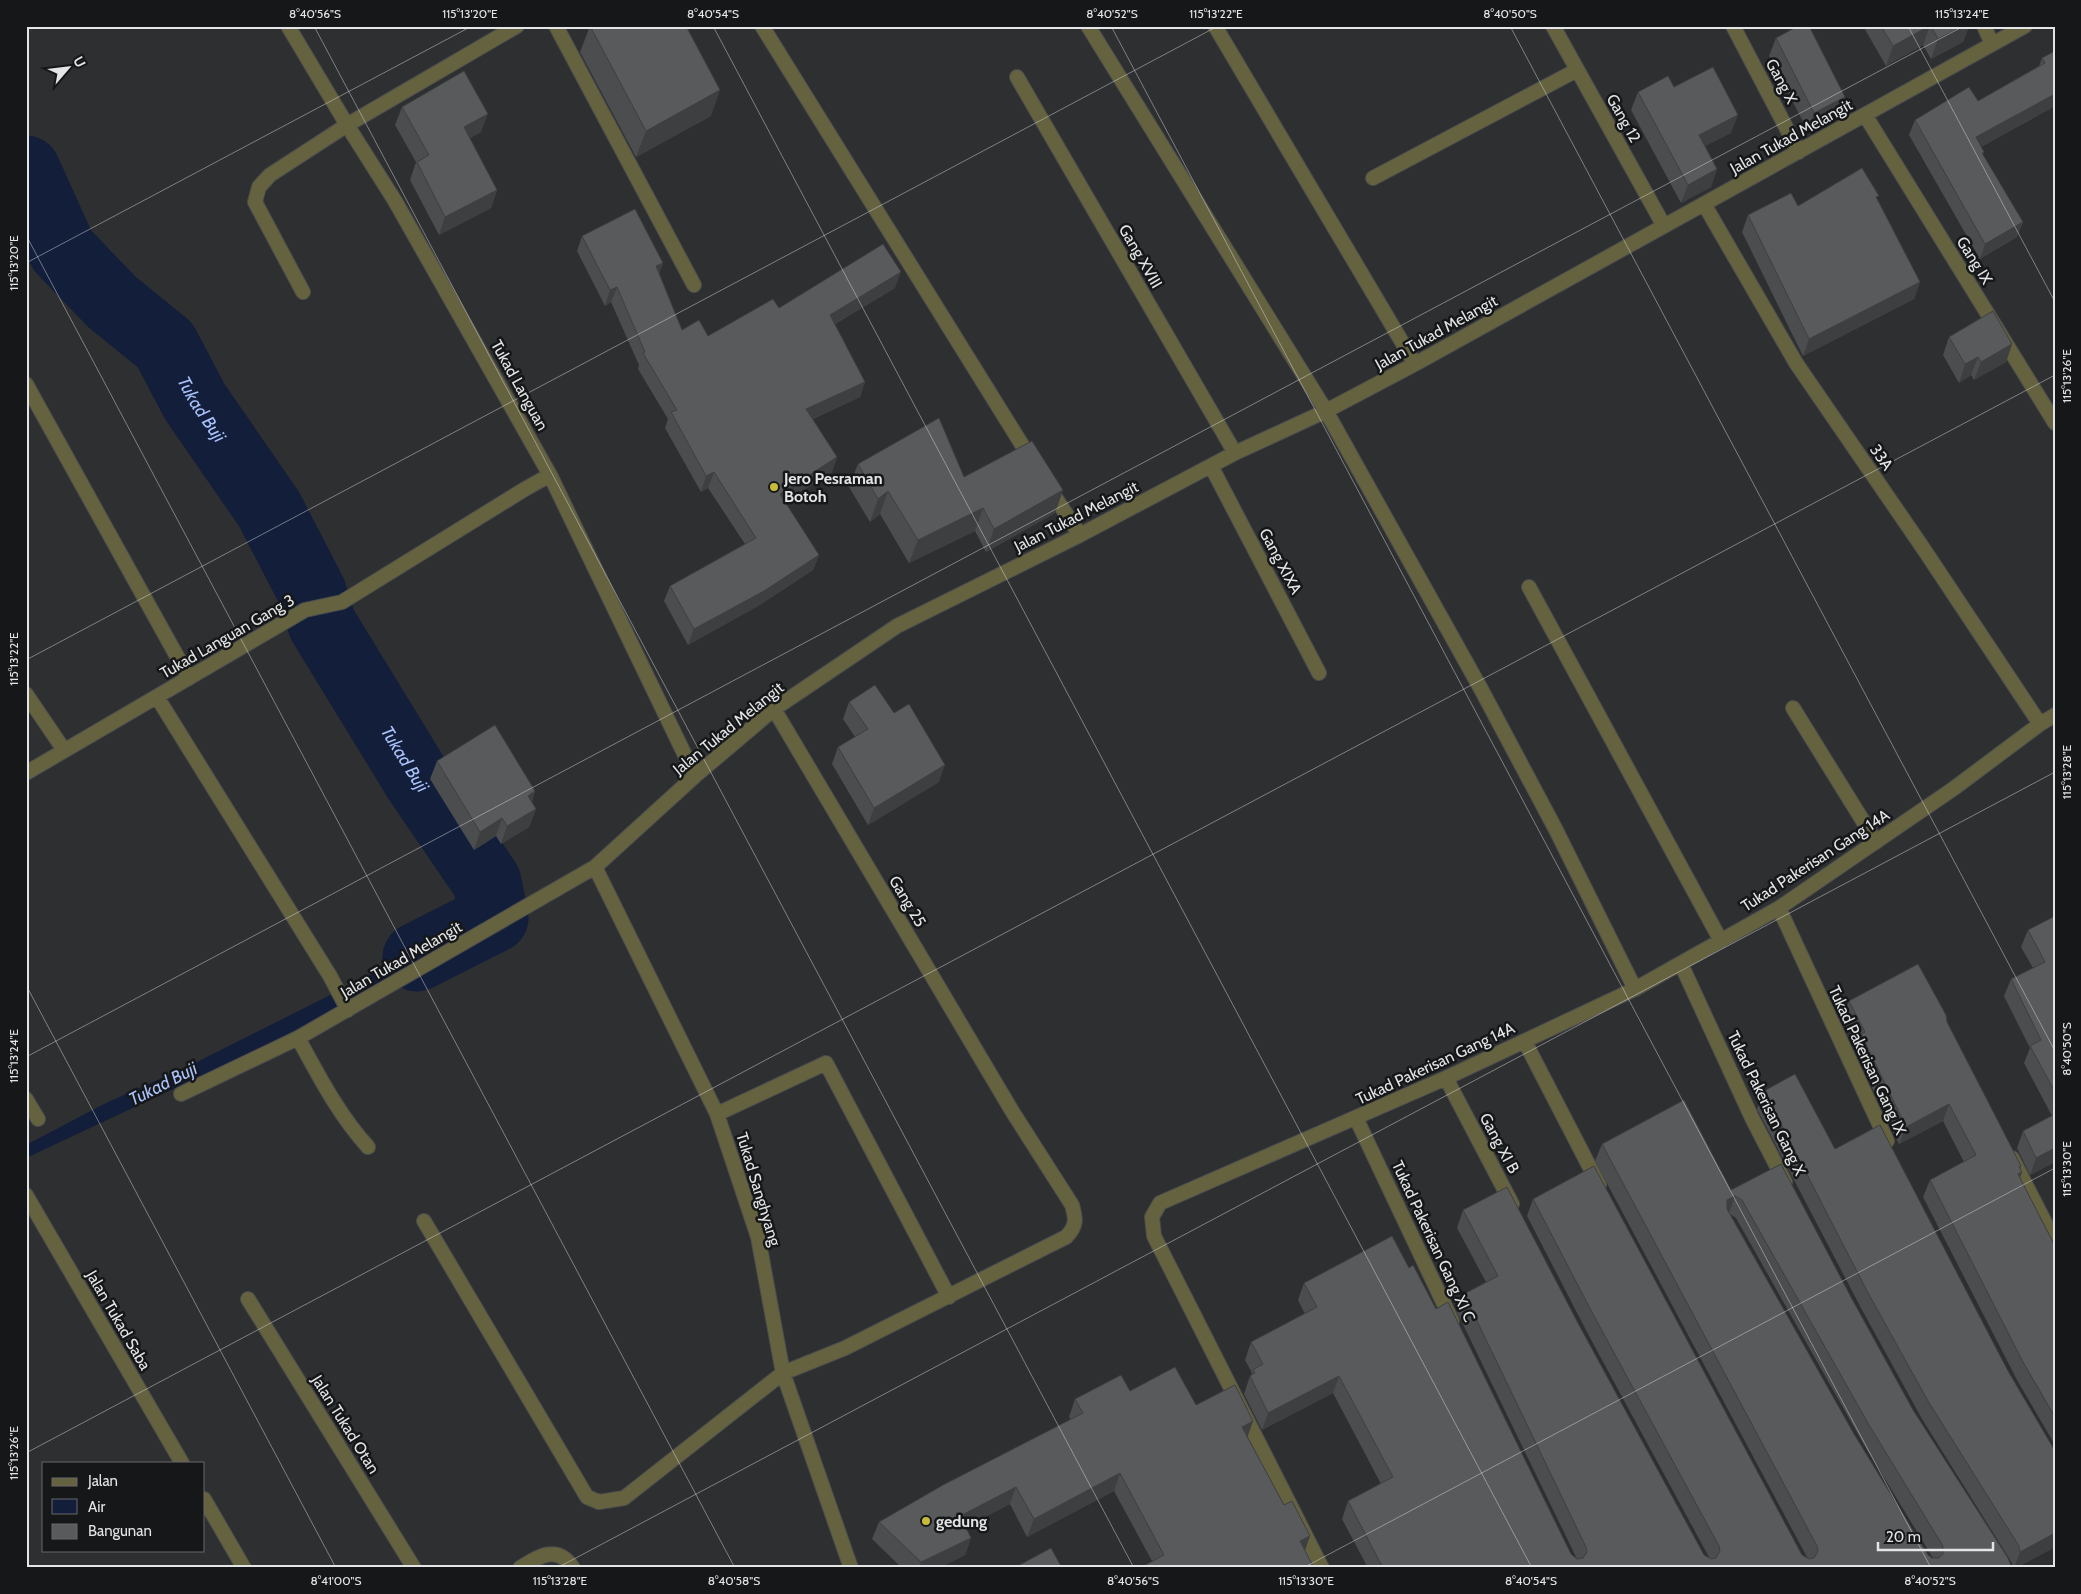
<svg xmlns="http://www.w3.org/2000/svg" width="2081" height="1594" viewBox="0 0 2081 1594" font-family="Cabin,sans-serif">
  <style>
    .water { fill: #131e3a }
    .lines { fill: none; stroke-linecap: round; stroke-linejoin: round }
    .river { stroke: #131e3a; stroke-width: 69 }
    .service-casing { stroke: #4b4c4e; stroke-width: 16 }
    .minor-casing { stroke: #4b4c4e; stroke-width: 16 }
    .service { stroke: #65623f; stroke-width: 14 }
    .minor { stroke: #65623f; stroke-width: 14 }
    .wall { fill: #4c4d4f; fill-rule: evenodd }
    .shaded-wall { fill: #3e3f40 }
    .building { fill: #585a5c; stroke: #3e3f40; fill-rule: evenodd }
    .ticks { fill: none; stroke: #e4e5e6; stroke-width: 1; stroke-opacity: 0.45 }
    .poi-dot { fill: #c8bb3b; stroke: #161718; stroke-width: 2 }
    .labels { text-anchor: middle; stroke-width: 5; stroke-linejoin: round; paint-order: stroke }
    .street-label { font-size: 16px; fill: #e4e5e6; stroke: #161718 }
    .poi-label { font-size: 16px; font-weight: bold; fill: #e4e5e6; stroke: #161718; text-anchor: start }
    .water-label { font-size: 18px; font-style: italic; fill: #a9c2fb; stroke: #161718 }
    .neatline { fill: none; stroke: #e4e5e6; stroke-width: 2 }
    .ticks-label { font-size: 12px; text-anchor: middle; fill: #e4e5e6 }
  </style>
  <rect width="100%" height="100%" fill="#2e2f31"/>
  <path class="water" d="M 513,899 L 516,909 L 337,1009 L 263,1047 L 26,1158 L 26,1145 L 106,1103 L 195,1063 L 374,973 Z"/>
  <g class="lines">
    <path class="river" id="s1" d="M 26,170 L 62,250 L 112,302 L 165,345 L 195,402 L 269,509 L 312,592 L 322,624 L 418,781 L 487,882 L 494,918 L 417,957"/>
    <defs>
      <path id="service" d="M 303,292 L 255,202 L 259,187 L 270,175 L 347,125
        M 26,384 L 189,678"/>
      <path id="minor" d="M 288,26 L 347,125 L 395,201 L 550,475 L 695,776
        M 556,26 L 694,285
        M 762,26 L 1032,461
        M 1088,26 L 1326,411 L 1481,689 L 1556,830 L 1635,989
        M 1215,26 L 1415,364
        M 1553,26 L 1664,226
        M 1733,26 L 1799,152
        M 1984,26 L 1992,44
        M 1017,77 L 1235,453
        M 1865,115 L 2055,423
        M 347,125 L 517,26
        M 1373,178 L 1577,70
        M 1704,204 L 1796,363 L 1923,548 L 2040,724
        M 1211,466 L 1319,673
        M 1049,488 L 1080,535
        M 1529,587 L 1721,941
        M 26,694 L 64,750
        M 157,697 L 330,976 L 348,1010
        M 1793,708 L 1876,842
        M 26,773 L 305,610 L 342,602 L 525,489 L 550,475
        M 595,867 L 717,1114 L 758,1237 L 783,1373 L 851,1568
        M 1779,908 L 1887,1141
        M 1681,964 L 1752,1118 L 1785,1182
        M 298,1038 C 319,1076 338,1114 368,1147
        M 1525,1042 L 1599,1185
        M 1446,1078 L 1512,1204
        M 181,1094 L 298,1038 L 595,867 L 695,776 L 774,709 L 897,626 L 1080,535 L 1235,453 L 1326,411 L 1415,364 L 2025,26
        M 26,1099 L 38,1119
        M 717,1114 L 826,1063 L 949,1297
        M 1356,1118 L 1452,1321
        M 2012,1158 L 2055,1242
        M 26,1195 L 182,1463
        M 424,1221 L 587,1497 L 599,1502 L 624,1498 L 783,1373 L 845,1348 L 1066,1237 C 1077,1226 1076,1219 1072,1205 L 1012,1111 L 774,709
        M 248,1299 L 414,1568
        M 204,1499 L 244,1568
        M 520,1568 C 539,1556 558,1544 573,1568
        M 1322,1568 L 1154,1236 L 1152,1217 L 1160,1203 L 1446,1078 L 1635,989 L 1779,908 L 1953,789 L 2040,724 L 2055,715"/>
    </defs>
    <use href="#service" class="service-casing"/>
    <use href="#minor" class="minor-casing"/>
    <use href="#service" class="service"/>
    <use href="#minor" class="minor"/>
  </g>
  <path class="wall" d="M 590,26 L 711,116 L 636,157 L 580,52 Z
    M 1863,26 L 1969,26 L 1963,42 L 1931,59 L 1923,45 L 1886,66 Z
    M 1776,38 L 1845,97 L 1839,115 L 1808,131 L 1769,56 Z
    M 2055,51 L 2055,106 L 1981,147 L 1984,152 L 1983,155 L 2023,222 L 2017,237 L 1980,259 L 1909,135 L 1915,120 L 1978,101 L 2039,66 L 2042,58 Z
    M 1674,87 L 1731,133 L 1705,146 L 1717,169 L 1711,187 L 1681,203 L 1631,110 L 1638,92 Z
    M 402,107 L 481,132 L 470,138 L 497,190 L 491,208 L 439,235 L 410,180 L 416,162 L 395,125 Z
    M 1878,200 L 1920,282 L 1914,299 L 1803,356 L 1742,232 L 1748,215 L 1798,206 Z
    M 582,236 L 663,263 L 659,273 L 682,330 L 708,336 L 779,308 L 895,288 L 835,324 L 865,382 L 860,397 L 813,419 L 837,457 L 832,472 L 785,502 L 819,555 L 813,570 L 758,606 L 688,645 L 664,601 L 670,586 L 745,544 L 708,488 L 701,492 L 665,428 L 668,419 L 638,369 L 639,365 L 611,302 L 605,306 L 577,251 Z
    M 1949,337 L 2012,344 L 2006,362 L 1974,380 L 1971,375 L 1959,383 L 1943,355 Z
    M 858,464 L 964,477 L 1063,490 L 1055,513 L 986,552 L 975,531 L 909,563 L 880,514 L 870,522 L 849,487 Z
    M 849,702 L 894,713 L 939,782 L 868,825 L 832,764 L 838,747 L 855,737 L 843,719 Z
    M 437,761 L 535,791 L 532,802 L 536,809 L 529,827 L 501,844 L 496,836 L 474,850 L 430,779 Z
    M 2055,916 L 2055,1162 L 2030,1175 L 2017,1148 L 2023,1131 L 2052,1116 L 2024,1063 L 2030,1048 L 2004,996 L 2011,979 L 2033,968 L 2021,947 L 2028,930 Z
    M 1849,1001 L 1947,1022 L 2021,1166 L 2020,1178 L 2055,1246 L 2055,1445 L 2017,1380 L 1923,1197 L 1930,1180 L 1964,1162 L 1943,1121 L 1899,1144 L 1855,1052 L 1857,1046 L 1842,1018 Z
    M 1764,1091 L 1835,1149 L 2008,1371 L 2054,1450 L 2055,1547 L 2016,1568 L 2013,1568 L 2012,1563 L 1922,1419 L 1861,1308 L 1757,1109 Z
    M 1602,1144 L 1731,1190 L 1852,1299 L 1913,1410 L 2012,1568 L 1368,1568 L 1342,1519 L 1348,1501 L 1381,1484 L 1333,1393 L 1262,1430 L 1244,1394 L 1250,1376 L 1252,1373 L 1245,1360 L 1251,1342 L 1305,1314 L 1298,1300 L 1304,1283 L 1409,1268 L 1436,1309 L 1571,1554 L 1577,1559 L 1457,1312 L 1464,1294 L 1486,1282 L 1457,1228 L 1463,1210 L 1579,1325 L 1704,1555 L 1710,1559 L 1588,1334 L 1527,1216 L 1533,1199 L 1802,1555 L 1808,1559 L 1595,1161 ZM 1730,1214 L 1736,1218 L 1863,1443 L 1933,1558 L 1932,1558 L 1928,1555 L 1854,1434 Z
    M 1130,1391 L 1196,1405 L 1253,1421 L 1247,1436 L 1284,1505 L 1310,1536 L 1305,1550 L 1152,1561 L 1114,1491 L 1027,1537 L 1010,1504 L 966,1527 L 971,1538 L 965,1555 L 939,1568 L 902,1568 L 872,1539 L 879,1522 L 1071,1420 L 1069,1417 L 1075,1399 Z"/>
  <path class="shaded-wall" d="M 1929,26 L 1930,26 L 1923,45 L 1886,66 L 1893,46 Z
    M 1963,26 L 1969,26 L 1963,42 L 1931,59 L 1938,39 Z
    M 720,90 L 711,116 L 636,157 L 646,131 Z
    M 2055,94 L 2055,106 L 1970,153 L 1976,137 Z
    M 1845,97 L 1839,115 L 1808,131 L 1814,113 Z
    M 488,114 L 481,132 L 458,145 L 464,127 Z
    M 1738,115 L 1731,133 L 1692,153 L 1699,135 Z
    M 1717,169 L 1711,187 L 1681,203 L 1688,185 Z
    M 497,190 L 491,208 L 439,235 L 445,217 Z
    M 2023,222 L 2017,237 L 1980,259 L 1985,244 Z
    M 663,263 L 658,278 L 656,266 Z
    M 901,272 L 895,288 L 824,330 L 830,315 Z
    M 1920,282 L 1914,299 L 1803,356 L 1809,339 Z
    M 617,287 L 611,302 L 605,306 L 610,290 Z
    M 2012,344 L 2006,362 L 1974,380 L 1981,362 Z
    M 1978,357 L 1971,375 L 1959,383 L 1965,364 Z
    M 865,382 L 860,397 L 801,424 L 806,409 Z
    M 837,457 L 832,472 L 774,509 L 780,494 Z
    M 714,472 L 708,488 L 701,492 L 706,476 Z
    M 1063,490 L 1055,513 L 986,552 L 994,529 Z
    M 888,491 L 880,514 L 870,522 L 878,499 Z
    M 983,508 L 975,531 L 909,563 L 918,540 Z
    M 819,555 L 813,570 L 758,606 L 688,645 L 694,629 Z
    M 945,765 L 939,782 L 868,825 L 874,808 Z
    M 535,791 L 529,809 L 528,796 Z
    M 536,809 L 529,827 L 501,844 L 507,826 Z
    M 502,818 L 496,836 L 474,850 L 480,832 Z
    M 1949,1104 L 1943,1121 L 1899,1144 L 1906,1127 Z
    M 2055,1148 L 2055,1162 L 2030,1175 L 2036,1158 Z
    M 2021,1166 L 2018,1174 L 2022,1172 L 2016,1189 L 2011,1191 L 2019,1167 Z
    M 1735,1196 L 1729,1213 L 1721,1217 L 1727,1200 Z
    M 1339,1376 L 1333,1393 L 1262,1430 L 1268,1413 Z
    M 1253,1421 L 1247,1438 L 1242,1427 Z
    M 1120,1473 L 1114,1491 L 1027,1537 L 1034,1519 Z
    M 1016,1487 L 1010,1504 L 953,1534 L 960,1516 Z
    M 2055,1533 L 2055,1547 L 2016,1568 L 2014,1568 L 2020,1552 Z
    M 1310,1536 L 1304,1553 L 1300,1541 Z
    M 971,1538 L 965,1555 L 939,1568 L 919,1568 L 921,1562 Z"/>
  <path class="building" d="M 590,26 L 686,26 L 720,90 L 646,131 Z
    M 1798,26 L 1809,26 L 1845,97 L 1814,113 L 1776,38 Z
    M 1881,26 L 1929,26 L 1893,46 Z
    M 1931,26 L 1963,26 L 1938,39 Z
    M 2055,51 L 2055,94 L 1976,137 L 1984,152 L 1982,153 L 2023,222 L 1985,244 L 1915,120 L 1969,87 L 1978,101 L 2045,63 L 2042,58 Z
    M 1713,67 L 1738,115 L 1699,135 L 1717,169 L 1688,185 L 1638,92 L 1668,76 L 1674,87 Z
    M 464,71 L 488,114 L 464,127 L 497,190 L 445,217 L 417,162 L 429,155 L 402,107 Z
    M 1862,168 L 1879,196 L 1876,197 L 1920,282 L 1809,339 L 1748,215 L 1791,193 L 1798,206 Z
    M 635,209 L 663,263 L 656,266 L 682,330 L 699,320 L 708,336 L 773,299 L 779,308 L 883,244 L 901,272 L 830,315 L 865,382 L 806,409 L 837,457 L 780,494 L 819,555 L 764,591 L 694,629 L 670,586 L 756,538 L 714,472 L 706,476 L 671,412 L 677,410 L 643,353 L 645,352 L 617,287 L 610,290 L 582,236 Z
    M 1993,311 L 2012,344 L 1981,362 L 1978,357 L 1965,364 L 1949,337 Z
    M 939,418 L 964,477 L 1032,441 L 1063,490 L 994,529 L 983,508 L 918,540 L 888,491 L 878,499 L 858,464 Z
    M 875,685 L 894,713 L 909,704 L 945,765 L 874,808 L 838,747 L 868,729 L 849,702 Z
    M 495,725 L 535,791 L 528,796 L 536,809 L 507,826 L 502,818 L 480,832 L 437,761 Z
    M 2055,916 L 2055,1092 L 2030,1046 L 2041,1040 L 2011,979 L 2045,962 L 2028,930 Z
    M 1918,964 L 1946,1015 L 1947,1022 L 2021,1166 L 2019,1167 L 2022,1172 L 2018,1174 L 2055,1246 L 2055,1417 L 2023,1362 L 1930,1180 L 1976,1155 L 1949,1104 L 1906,1127 L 1861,1034 L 1865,1032 L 1849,1001 Z
    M 1795,1074 L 1835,1149 L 1880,1125 L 2008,1371 L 2055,1451 L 2055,1533 L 2020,1552 L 2019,1546 L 1928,1401 L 1867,1291 L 1764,1091 Z
    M 1684,1100 L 1731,1190 L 1781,1164 L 1852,1299 L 1913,1410 L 2008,1558 L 2012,1568 L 1383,1568 L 1348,1501 L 1393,1477 L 1339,1376 L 1268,1413 L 1250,1376 L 1255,1373 L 1253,1370 L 1263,1364 L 1251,1342 L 1317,1307 L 1304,1283 L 1392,1236 L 1409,1268 L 1413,1265 L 1436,1309 L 1448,1302 L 1571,1554 L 1577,1559 L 1583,1558 L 1587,1552 L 1586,1547 L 1464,1294 L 1498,1276 L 1463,1210 L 1507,1187 L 1579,1325 L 1704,1555 L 1711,1559 L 1716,1558 L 1720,1551 L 1719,1546 L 1594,1316 L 1533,1199 L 1594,1166 L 1802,1555 L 1809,1559 L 1814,1558 L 1818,1551 L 1817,1546 L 1602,1144 ZM 1735,1196 L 1742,1200 L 1869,1425 L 1943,1546 L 1943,1554 L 1939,1558 L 1932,1558 L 1928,1555 L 1854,1434 L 1727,1209 L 1727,1200 Z
    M 2055,1114 L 2055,1148 L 2036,1158 L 2023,1131 Z
    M 1175,1367 L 1196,1405 L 1235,1385 L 1253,1421 L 1242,1427 L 1284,1505 L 1292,1501 L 1310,1536 L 1300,1541 L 1314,1568 L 1140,1568 L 1164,1555 L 1120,1473 L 1034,1519 L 1016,1487 L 960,1516 L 971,1538 L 921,1562 L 879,1522 L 943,1485 L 1083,1413 L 1075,1399 L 1121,1375 L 1130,1391 Z
    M 1051,1548 L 1062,1568 L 1014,1568 Z"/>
  <path class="ticks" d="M 314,26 L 1134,1568M 713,26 L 1532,1568M 1111,26 L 1931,1568M 1510,26 L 2055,1051M 1908,26 L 2055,302M 26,235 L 735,1568M 26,263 L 472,26M 26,660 L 1218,26M 26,985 L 336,1568M 26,1057 L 1964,26M 26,1453 L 2055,375M 557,1568 L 2055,772M 1303,1568 L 2055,1168M 2049,1568 L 2055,1565"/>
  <g class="poi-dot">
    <circle cx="774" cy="487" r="5"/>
    <circle cx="926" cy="1521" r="5"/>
  </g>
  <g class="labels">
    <g class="street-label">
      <text transform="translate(1782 81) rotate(62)" y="6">Gang X</text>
      <text transform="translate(1624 118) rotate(61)" y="6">Gang 12</text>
      <text transform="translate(1791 136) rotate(-29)" y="6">Jalan Tukad Melangit</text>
      <text transform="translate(1141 256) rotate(60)" y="6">Gang XVIII</text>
      <text transform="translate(1975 260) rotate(58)" y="6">Gang IX</text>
      <text transform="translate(1436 332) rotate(-29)" y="6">Jalan Tukad Melangit</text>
      <text transform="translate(520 385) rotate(61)" y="6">Tukad Languan</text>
      <text transform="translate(1882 457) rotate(55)" y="6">33A</text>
      <text transform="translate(1076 516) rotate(-27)" y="6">Jalan Tukad Melangit</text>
      <text transform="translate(1281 561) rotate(62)" y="6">Gang XIXA</text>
      <text transform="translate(227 636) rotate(-30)" y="6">Tukad Languan Gang 3</text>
      <text transform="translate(728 728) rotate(-39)" y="6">Jalan Tukad Melangit</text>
      <text transform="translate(1815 860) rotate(-33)" y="6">Tukad Pakerisan Gang 14A</text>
      <text transform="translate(908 901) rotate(59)" y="6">Gang 25</text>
      <text transform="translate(401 959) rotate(-30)" y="6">Jalan Tukad Melangit</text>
      <text transform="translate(1868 1060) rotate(65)" y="6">Tukad Pakerisan Gang IX</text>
      <text transform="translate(1435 1063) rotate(-25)" y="6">Tukad Pakerisan Gang 14A</text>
      <text transform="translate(1767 1103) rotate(64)" y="6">Tukad Pakerisan Gang X</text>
      <text transform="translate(1500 1143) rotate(62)" y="6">Gang XI B</text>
      <text transform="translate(759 1189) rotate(73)" y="6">Tukad Sanghyang</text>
      <text transform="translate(1434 1241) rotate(65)" y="6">Tukad Pakerisan Gang XI C</text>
      <text transform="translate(119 1320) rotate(60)" y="6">Jalan Tukad Saba</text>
      <text transform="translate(346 1424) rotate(58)" y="6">Jalan Tukad Otan</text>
    </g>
    <g class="poi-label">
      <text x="784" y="484">Jero Pesraman<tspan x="784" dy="18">Botoh</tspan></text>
      <text x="936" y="1527">gedung</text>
    </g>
    <g class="water-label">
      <text dy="6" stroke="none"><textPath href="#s1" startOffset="302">Tukad Buji</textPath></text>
      <text dy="6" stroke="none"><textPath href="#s1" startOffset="708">Tukad Buji</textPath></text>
      <text transform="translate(163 1084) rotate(-27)" y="6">Tukad Buji</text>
    </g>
  </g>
  <rect width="2081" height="1594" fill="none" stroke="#161718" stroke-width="55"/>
  <rect x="42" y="1462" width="162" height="90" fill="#161718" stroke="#68696a"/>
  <rect x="52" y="1478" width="25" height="8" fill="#65623f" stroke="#68696a"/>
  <text x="88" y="1486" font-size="15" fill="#e4e5e6">Jalan</text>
  <rect x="52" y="1499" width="25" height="15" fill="#131e3a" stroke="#68696a"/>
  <text x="88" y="1512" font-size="15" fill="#e4e5e6">Air</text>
  <rect x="52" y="1524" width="25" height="15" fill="#585a5c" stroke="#68696a"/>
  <text x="88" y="1536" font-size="15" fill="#e4e5e6">Bangunan</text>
  <g transform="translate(68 68) rotate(62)" stroke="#161718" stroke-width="4" paint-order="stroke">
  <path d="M0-4L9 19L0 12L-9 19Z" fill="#e4e5e6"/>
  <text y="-8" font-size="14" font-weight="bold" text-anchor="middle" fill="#e4e5e6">U</text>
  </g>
  <path d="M1878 1542v8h115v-8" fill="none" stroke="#e4e5e6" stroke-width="2.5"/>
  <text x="1886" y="1542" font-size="15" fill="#e4e5e6" stroke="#161718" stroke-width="4" paint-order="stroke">20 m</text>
  <rect x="28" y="28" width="2026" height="1538" class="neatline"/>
  <g class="ticks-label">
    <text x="315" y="18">8°40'56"S</text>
    <text x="470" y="18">115°13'20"E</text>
    <text x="713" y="18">8°40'54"S</text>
    <text x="1112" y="18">8°40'52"S</text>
    <text x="1216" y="18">115°13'22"E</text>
    <text x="1510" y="18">8°40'50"S</text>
    <text x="1962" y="18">115°13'24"E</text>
    <text transform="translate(14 263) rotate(-90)" y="4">115°13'20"E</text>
    <text transform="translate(2067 376) rotate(-90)" y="4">115°13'26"E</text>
    <text transform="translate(14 659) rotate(-90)" y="4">115°13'22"E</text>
    <text transform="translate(2067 772) rotate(-90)" y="4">115°13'28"E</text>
    <text transform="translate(2067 1049) rotate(-90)" y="4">8°40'50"S</text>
    <text transform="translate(14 1056) rotate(-90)" y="4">115°13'24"E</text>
    <text transform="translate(2067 1169) rotate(-90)" y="4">115°13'30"E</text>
    <text transform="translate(14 1453) rotate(-90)" y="4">115°13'26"E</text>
    <text x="336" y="1585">8°41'00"S</text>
    <text x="560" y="1585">115°13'28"E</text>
    <text x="734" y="1585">8°40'58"S</text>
    <text x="1133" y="1585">8°40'56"S</text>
    <text x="1306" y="1585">115°13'30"E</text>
    <text x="1531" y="1585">8°40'54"S</text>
    <text x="1930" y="1585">8°40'52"S</text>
  </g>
</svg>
